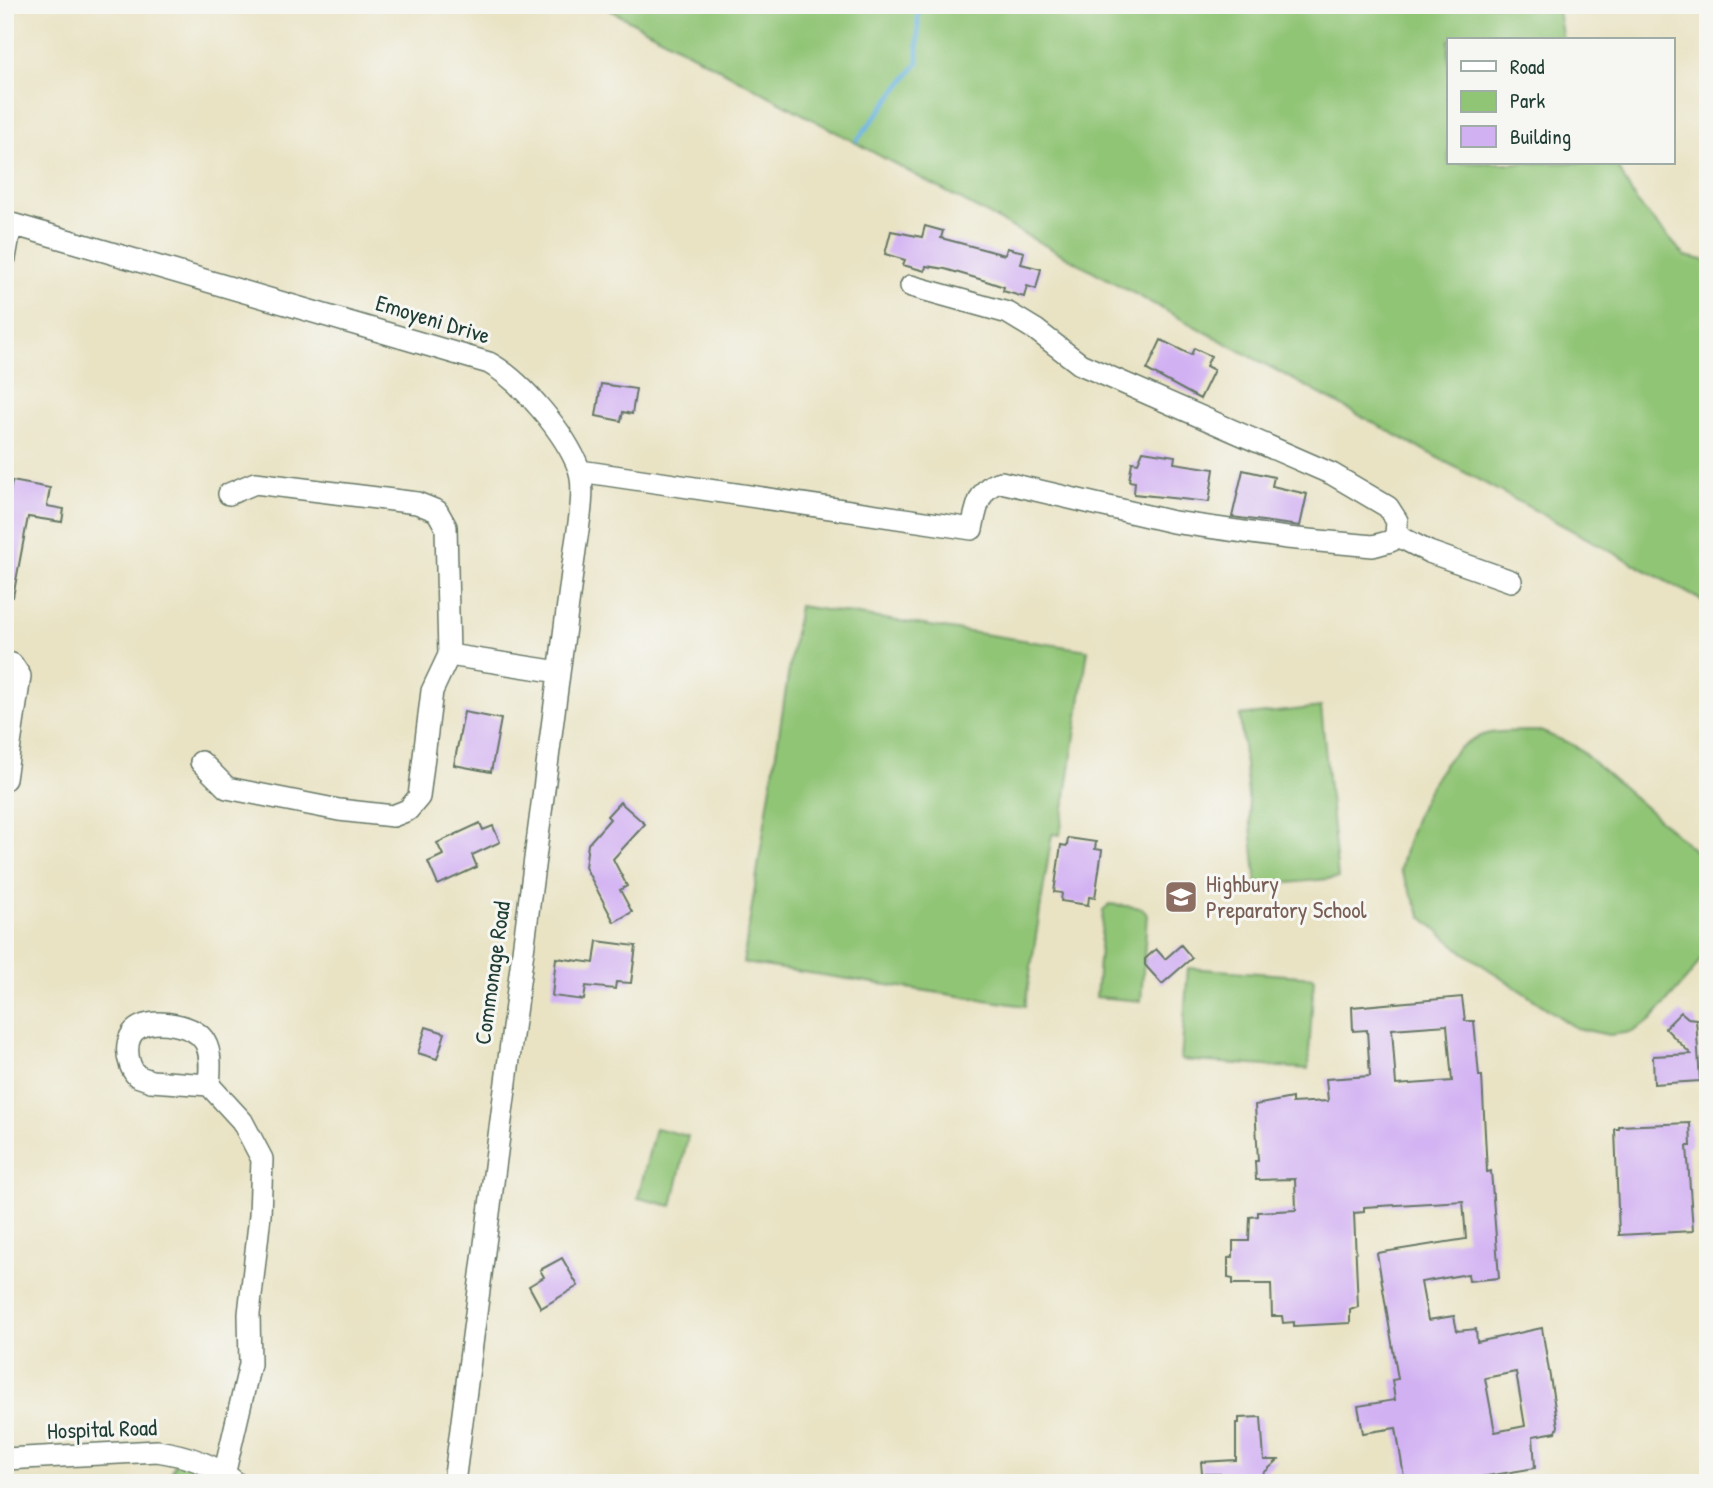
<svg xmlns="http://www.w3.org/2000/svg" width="1713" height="1488" viewBox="0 0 1713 1488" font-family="'Patrick Hand',sans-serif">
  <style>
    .green { fill: #91c576; stroke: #588155; stroke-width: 2 }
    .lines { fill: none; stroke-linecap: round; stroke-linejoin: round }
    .stream { stroke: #65b1de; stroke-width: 5 }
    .building { fill: #d2b1f3; fill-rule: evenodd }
    .minor-casing { stroke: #676; stroke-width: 24 }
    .minor { stroke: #fff; stroke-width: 21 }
    .labels { text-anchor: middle; stroke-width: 6; stroke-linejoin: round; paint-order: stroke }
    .street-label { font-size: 23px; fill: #1f3d34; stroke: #f6f6f2 }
    .education-label { font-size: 23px; fill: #785e54; stroke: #f6f6f2; text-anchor: start }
  </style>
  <rect width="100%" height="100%" fill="#f6f6f2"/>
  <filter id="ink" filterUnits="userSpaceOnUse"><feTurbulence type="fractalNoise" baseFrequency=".0143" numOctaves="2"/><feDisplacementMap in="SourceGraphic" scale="14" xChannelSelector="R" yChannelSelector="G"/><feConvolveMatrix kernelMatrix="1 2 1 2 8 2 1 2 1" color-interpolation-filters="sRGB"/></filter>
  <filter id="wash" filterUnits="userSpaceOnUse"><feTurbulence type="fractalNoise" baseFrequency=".00686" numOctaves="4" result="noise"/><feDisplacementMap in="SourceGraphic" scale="28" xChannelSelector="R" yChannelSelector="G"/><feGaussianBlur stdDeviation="1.57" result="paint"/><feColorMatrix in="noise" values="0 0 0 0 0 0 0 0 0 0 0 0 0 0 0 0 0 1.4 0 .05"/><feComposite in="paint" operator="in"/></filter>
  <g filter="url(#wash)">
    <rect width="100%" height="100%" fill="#e9e3c4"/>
    <path class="green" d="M 601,5 L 1557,5 L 1563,40 L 1449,40 L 1449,163 L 1616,163 L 1635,200 L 1685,256 L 1708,261 L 1708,604 Z
      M 799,606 L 1088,650 L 1060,835 L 1052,834 L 1025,1006 L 743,963 Z
      M 1321,707 L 1338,878 L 1257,886 L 1240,716 Z
      M 1540,731 L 1574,745 L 1692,848 L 1708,867 L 1708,948 L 1691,974 L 1651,1020 L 1632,1032 L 1609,1035 L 1576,1028 L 1463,952 L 1422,917 L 1400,870 C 1410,826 1435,748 1486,734 C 1502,730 1523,732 1540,731 Z
      M 1109,904 L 1142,908 L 1147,914 L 1141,1001 L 1096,997 L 1103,911 Z
      M 1188,968 L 1314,977 L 1308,1069 L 1181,1060 Z
      M 655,1128 L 688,1136 L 672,1206 L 638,1198 Z
      M 179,1454 L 236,1483 L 167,1483 Z"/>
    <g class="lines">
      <path class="stream" d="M 857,140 L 918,63 L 918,5"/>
    </g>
    <g id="blocks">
      <path class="building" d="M 925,226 L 943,231 L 941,238 L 1005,255 L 1007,248 L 1024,252 L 1021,264 L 1041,269 L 1036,289 L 1027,286 L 1024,297 L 1003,291 L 1004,287 L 986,281 L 945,269 L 926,266 L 925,271 L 903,265 L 905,260 L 885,254 L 891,231 L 922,237 Z
        M 1161,340 L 1191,355 L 1194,348 L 1211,356 L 1206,366 L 1214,370 L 1200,399 L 1147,370 Z
        M 601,384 L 636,389 L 632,414 L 623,412 L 621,421 L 596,416 Z
        M 1143,451 L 1175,456 L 1174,463 L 1214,469 L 1209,502 L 1134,494 L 1135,482 L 1129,481 L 1132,462 L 1138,463 Z
        M 1243,470 L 1274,477 L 1272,486 L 1307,494 L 1300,526 L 1232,517 Z
        M 12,481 L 50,488 L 47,506 L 64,509 L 62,522 L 28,517 L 13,597 L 5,596 L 5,523 Z
        M 464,712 L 501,719 L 491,772 L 454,765 Z
        M 620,802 L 645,824 L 613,859 L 627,886 L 620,890 L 632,912 L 614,922 L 585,867 L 588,844 L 610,819 L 607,816 Z
        M 480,823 L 483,830 L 493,826 L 500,842 L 472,855 L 477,867 L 438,885 L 428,862 L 443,855 L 437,843 Z
        M 1068,838 L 1096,842 L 1095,849 L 1102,850 L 1095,898 L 1089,897 L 1088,905 L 1061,901 L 1062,893 L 1054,892 L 1061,845 L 1067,846 Z
        M 597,941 L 636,946 L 631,983 L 616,982 L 615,989 L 586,986 L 584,1000 L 552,996 L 556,958 L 594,963 Z
        M 1181,945 L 1192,958 L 1162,984 L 1145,965 L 1145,959 L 1156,949 L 1165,959 Z
        M 1462,997 L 1465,1021 L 1474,1021 L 1479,1076 L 1482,1076 L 1487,1172 L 1491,1171 L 1499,1278 L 1469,1281 L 1468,1274 L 1421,1282 L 1428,1320 L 1454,1316 L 1457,1331 L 1476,1329 L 1477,1342 L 1542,1328 L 1558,1426 L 1556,1432 L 1533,1436 L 1535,1468 L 1445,1483 L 1405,1483 L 1396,1428 L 1363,1433 L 1358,1406 L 1395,1400 L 1392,1380 L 1398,1379 L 1377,1253 L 1466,1239 L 1463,1201 L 1364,1207 L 1364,1212 L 1354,1213 L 1358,1307 L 1350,1310 L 1350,1323 L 1294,1326 L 1294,1322 L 1283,1323 L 1282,1316 L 1272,1316 L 1271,1284 L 1233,1284 L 1233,1279 L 1228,1278 L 1228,1258 L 1233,1257 L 1233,1241 L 1249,1241 L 1250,1217 L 1258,1216 L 1258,1212 L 1296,1210 L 1295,1179 L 1256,1180 L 1255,1161 L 1258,1161 L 1255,1105 L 1292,1098 L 1292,1103 L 1328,1101 L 1326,1079 L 1370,1076 L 1367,1030 L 1353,1031 L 1352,1007 ZM 1447,1025 L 1452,1081 L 1396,1085 L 1392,1029 ZM 1516,1372 L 1525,1426 L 1495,1432 L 1485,1378 Z
        M 1681,1012 L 1688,1018 L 1696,1019 L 1700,1081 L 1654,1084 L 1653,1056 L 1691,1054 L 1665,1028 Z
        M 426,1027 L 445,1033 L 437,1059 L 418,1053 Z
        M 1690,1123 L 1691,1146 L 1687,1146 L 1693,1231 L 1619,1235 L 1615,1129 L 1619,1129 L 1619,1126 Z
        M 562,1258 L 578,1286 L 541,1308 L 529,1286 L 544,1277 L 540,1270 Z
        M 1261,1417 L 1264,1460 L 1278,1460 L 1255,1481 L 1246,1481 L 1236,1474 L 1202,1474 L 1201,1462 L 1236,1460 L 1236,1423 L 1239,1423 L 1239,1418 Z"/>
    </g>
  </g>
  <g filter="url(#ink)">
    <use href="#blocks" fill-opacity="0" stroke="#676" stroke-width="2"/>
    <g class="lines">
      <defs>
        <path id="minor" d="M 5,222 L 489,363 C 522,381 566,434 579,469 C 586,489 578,529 575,550 L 454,1483
          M 5,258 L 11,224
          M 580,471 L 972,529 C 976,510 979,486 1001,482 L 1173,522 L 1287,538 L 1373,546 L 1391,541 L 1396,535 L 1397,521 L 1388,507 L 1332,474 L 1080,364 L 1036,330 L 1008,313 L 911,286
          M 229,494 L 255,483 L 417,503 L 437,511 L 446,527 L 449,655
          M 1396,535 L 1429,552 L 1511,581
          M 5,662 L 12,664 L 20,676 L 5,779
          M 201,762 L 227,788 L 339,810 L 393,816 L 408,810 L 419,797 L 432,691 L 449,655 L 559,672
          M 209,1085 C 210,1072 212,1054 205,1042 C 195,1024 157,1019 140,1027 C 122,1036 126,1064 137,1076 L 151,1081 L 209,1085 L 242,1121 L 262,1159 L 260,1215 L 249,1314 L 250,1364 L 224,1475
          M 5,1459 L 157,1451 C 184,1455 213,1464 234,1481"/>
      </defs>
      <use href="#minor" class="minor-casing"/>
      <use href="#minor" class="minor"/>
    </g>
  </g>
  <defs>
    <symbol id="school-square" viewBox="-11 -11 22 22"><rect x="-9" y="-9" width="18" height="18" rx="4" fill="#8d6e63" stroke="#f6f6f2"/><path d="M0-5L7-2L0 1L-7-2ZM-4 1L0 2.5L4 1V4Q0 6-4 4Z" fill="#fff"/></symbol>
  </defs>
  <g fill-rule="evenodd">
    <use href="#school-square" x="1162" y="878" width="38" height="38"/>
  </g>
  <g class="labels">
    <g class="street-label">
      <text transform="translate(433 319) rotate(17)" y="8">Emoyeni Drive</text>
      <text transform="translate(492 973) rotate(-82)" y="8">Commonage Road</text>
      <text transform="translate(102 1429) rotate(-2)" y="8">Hospital Road</text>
    </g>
    <g class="education-label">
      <text x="1206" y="892">Highbury<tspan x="1206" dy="26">Preparatory School</tspan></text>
    </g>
  </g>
  <rect width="1713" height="1488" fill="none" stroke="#f6f6f2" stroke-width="28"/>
  <rect x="1447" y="38" width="228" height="126" fill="#f6f6f2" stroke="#a0aca6" stroke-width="2"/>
  <rect x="1461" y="61" width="35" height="10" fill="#ffffff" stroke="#a0aca6" stroke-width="2"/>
  <text x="1510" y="74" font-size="21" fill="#1f3d34">Road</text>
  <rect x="1461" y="91" width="35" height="21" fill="#91c576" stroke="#a0aca6" stroke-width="2"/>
  <text x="1510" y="108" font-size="21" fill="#1f3d34">Park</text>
  <rect x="1461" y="126" width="35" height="21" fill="#d2b1f3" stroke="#a0aca6" stroke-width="2"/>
  <text x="1510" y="144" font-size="21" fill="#1f3d34">Building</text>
</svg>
